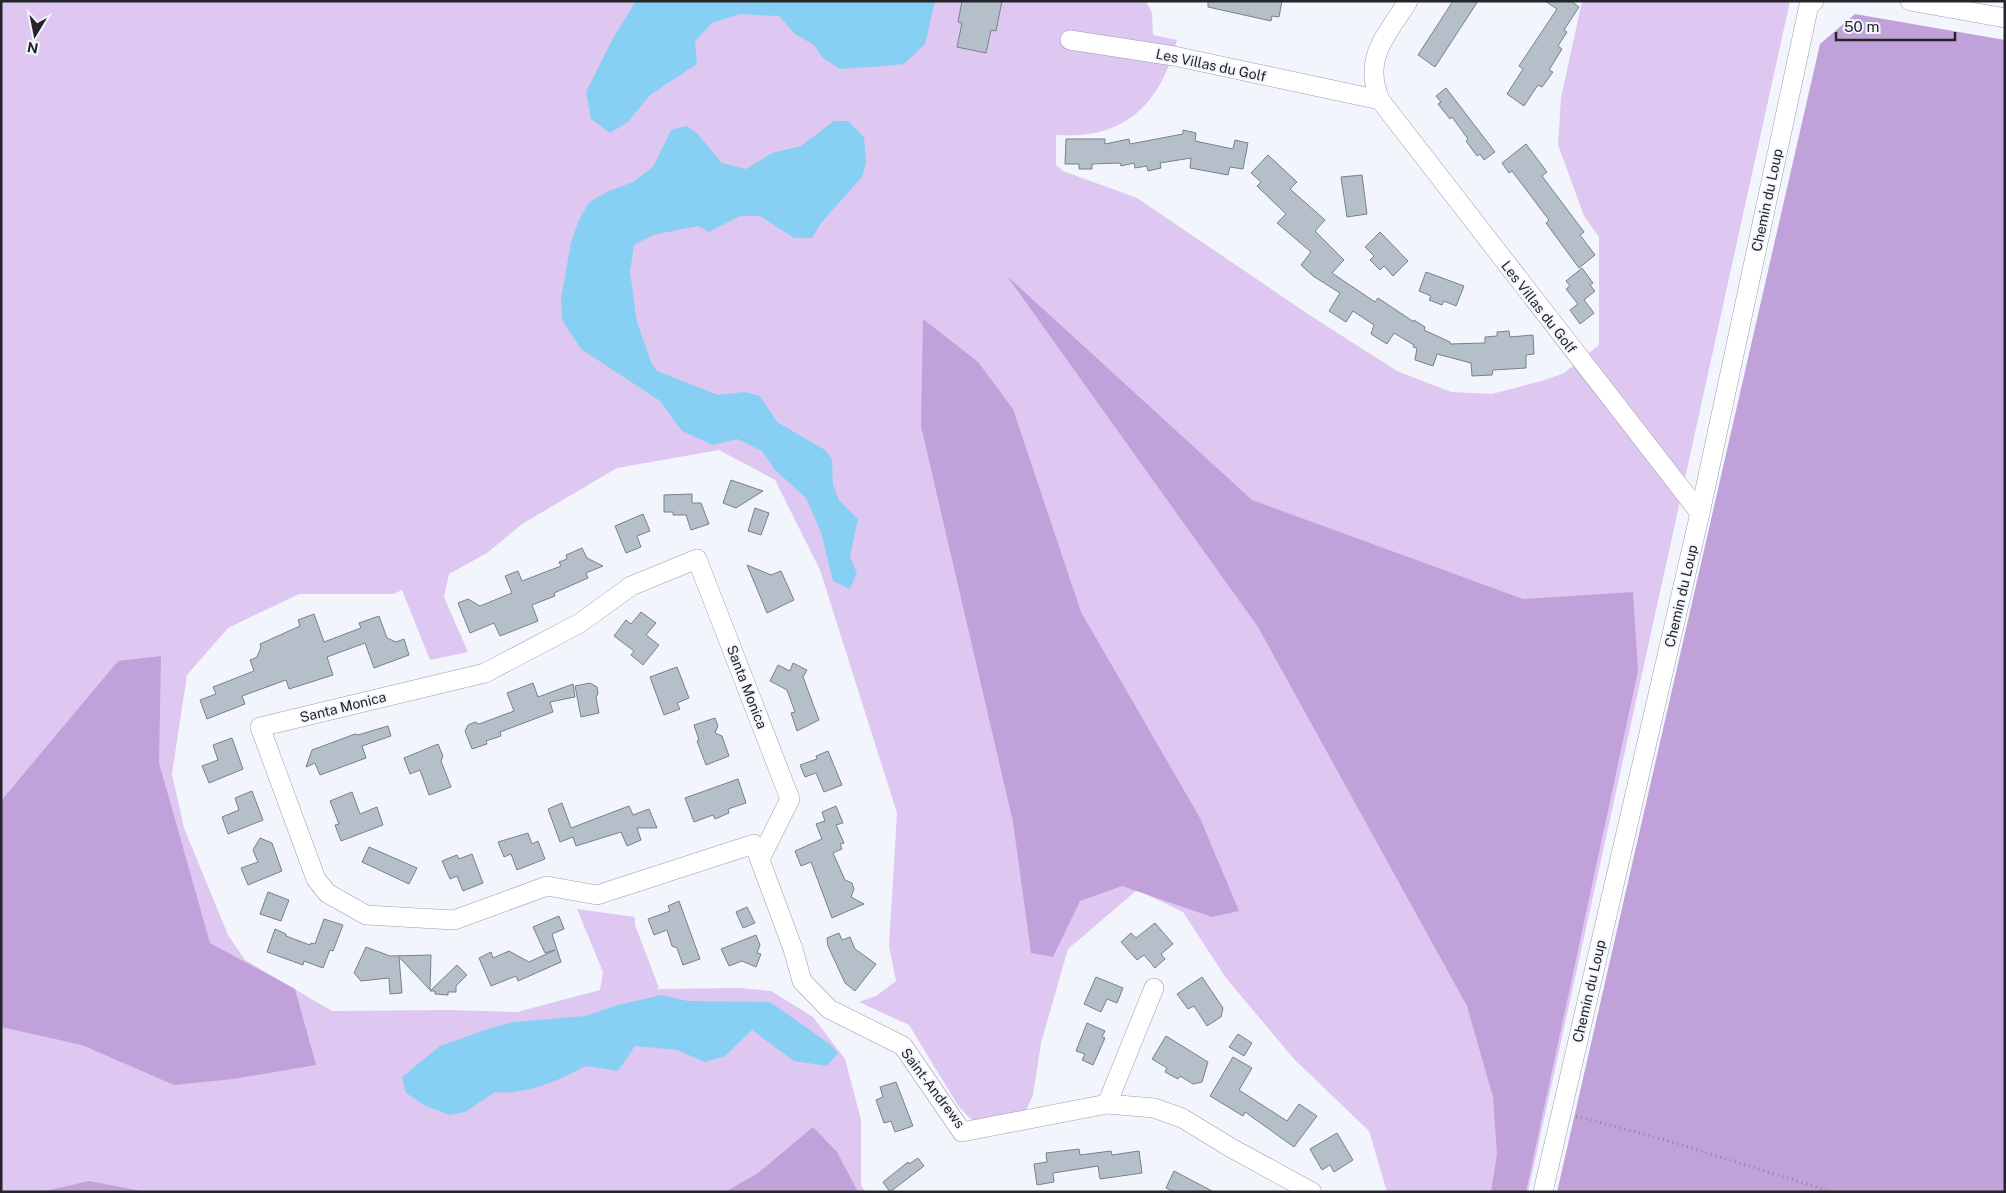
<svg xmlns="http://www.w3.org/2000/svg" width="2006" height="1193" viewBox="0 0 2006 1193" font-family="'Public Sans',sans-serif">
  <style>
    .green { fill: #dec7f1 }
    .forest { fill: #c1a1da }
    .water { fill: #88d0f3 }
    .building { fill: #b5bfc9; stroke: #78818b }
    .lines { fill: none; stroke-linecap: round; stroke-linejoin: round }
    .minor-casing { stroke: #9a9eaa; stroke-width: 20 }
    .path { stroke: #898b91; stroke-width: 3; stroke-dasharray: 1 4; stroke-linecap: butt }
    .minor { stroke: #fff; stroke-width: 19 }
    .labels { text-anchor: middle; stroke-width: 4; stroke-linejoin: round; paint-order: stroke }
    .street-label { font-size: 14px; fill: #232529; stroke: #f3f5fd }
  </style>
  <rect width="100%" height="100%" fill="#f3f5fd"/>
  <path class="green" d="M 1,1 L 1146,1 L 1152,13 L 1153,35 L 1177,40 C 1161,104 1125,140 1056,135 L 1056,165 L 1063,171 L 1137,198 L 1311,316 L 1397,371 L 1451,392 L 1492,394 L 1545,380 L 1564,373 L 1599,345 L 1599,237 L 1584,216 L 1558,145 L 1561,98 L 1582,1 L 1790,1 L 1528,1192 L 1387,1192 L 1369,1131 L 1294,1059 L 1226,978 L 1183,912 L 1137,890 L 1068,949 L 1041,1043 L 1033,1095 L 1024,1115 L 973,1121 L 959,1107 L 909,1025 L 859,1002 L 876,996 L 896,981 L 889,946 L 897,813 L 820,570 L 775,480 L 719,450 L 617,468 L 522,524 L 487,553 L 449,574 L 444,597 L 468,652 L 430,660 L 402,590 L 393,594 L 299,594 L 228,628 L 187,675 L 172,774 L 184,828 L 228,935 L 245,960 L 332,1011 L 448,1010 L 517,1012 L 600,990 L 603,972 L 577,909 L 635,917 L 635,925 L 659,988 L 655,989 L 739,988 L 771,991 L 813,1017 L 845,1059 L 861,1120 L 861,1186 L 866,1192 L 1,1192 Z"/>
  <path class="forest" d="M 1855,14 L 2005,40 L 2005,1192 L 1557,1192 L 1820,44 Z
    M 1007,276 L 1252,500 L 1523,599 L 1633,592 L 1638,671 L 1526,1192 L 1491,1192 L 1497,1154 L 1493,1097 L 1467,1006 L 1258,627 Z
    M 923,319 L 978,362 L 1013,409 L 1081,612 L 1200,818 L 1239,911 L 1212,917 L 1122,886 L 1080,901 L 1053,957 L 1031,953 L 1013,822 L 921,426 Z
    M 161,656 L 159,763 L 210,943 L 295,989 L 316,1065 L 233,1079 L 174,1085 L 82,1045 L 1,1027 L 1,801 L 118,661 Z
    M 813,1127 L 837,1152 L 858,1192 L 725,1192 L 758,1173 Z
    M 89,1181 L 147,1192 L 41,1192 Z"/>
  <path class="water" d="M 636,1 L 935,1 L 925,44 L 904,64 L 885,66 L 840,69 L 823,58 L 814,45 L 795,34 L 779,16 L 740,14 L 712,23 L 695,41 L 697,64 L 650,95 L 628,122 L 610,133 L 591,119 L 586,92 L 612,40 Z
    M 834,121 L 848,121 L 864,137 L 866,163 L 862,177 L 821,223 L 812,238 L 794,238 L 760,216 L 740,216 L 709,232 L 698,226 L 653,235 L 634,245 L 630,272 L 637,322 L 651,362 L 657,371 L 718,395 L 744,392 L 760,396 L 777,422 L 825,450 L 832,459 L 833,485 L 839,500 L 858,519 L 850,557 L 857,573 L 850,589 L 833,581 L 821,532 L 806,498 L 775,470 L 762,451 L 737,439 L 713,445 L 682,431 L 660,401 L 581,349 L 562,320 L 561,299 L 571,242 L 579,220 L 589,202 L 609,191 L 633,182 L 653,167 L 671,130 L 686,126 L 696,132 L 722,163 L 746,169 L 772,153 L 801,146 Z
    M 661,995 L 688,1001 L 770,1002 L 831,1045 L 838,1053 L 827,1066 L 794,1061 L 752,1030 L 725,1056 L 705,1062 L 677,1050 L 635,1046 L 618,1071 L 585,1066 C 559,1081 525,1095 495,1092 L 465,1112 L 449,1115 L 424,1105 L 406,1093 L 402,1077 L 440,1046 L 488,1029 L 513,1022 L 586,1016 L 614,1006 Z"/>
  <path class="building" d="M 962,1 L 1002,1 L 996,31 L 991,30 L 986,53 L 957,47 L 962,23 L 958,22 Z
    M 1208,1 L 1282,1 L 1279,17 L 1272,16 L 1271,21 L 1208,7 Z
    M 1453,1 L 1478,1 L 1435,67 L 1418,55 Z
    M 1545,1 L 1571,1 L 1579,7 L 1564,30 L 1567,32 L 1558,46 L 1562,49 L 1549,70 L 1553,72 L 1542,87 L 1538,85 L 1524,106 L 1507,94 L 1523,69 L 1519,66 L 1557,9 Z
    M 1446,88 L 1495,152 L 1484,160 L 1480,154 L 1477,156 L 1466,141 L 1468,139 L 1452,117 L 1450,119 L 1438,104 L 1441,102 L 1436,96 Z
    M 1183,130 L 1196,133 L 1195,141 L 1233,149 L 1235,140 L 1248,143 L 1243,169 L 1230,167 L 1228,175 L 1190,168 L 1191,158 L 1160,163 L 1161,168 L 1148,171 L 1147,166 L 1135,168 L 1134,163 L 1121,166 L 1120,163 L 1092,164 L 1092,169 L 1079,169 L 1079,164 L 1065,164 L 1066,139 L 1105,139 L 1105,144 L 1129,139 L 1130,144 L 1183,134 Z
    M 1526,144 L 1547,172 L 1542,176 L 1584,232 L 1580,235 L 1595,255 L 1579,268 L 1546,223 L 1549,220 L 1512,171 L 1509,173 L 1502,163 Z
    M 1268,155 L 1297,182 L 1290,189 L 1325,220 L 1315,231 L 1344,260 L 1332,273 L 1375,302 L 1378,298 L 1414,322 L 1414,320 L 1425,327 L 1424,330 L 1450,342 L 1450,344 L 1485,343 L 1485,337 L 1497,336 L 1497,332 L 1509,331 L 1510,337 L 1533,335 L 1534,354 L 1526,355 L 1526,368 L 1493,370 L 1492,375 L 1472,376 L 1471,363 L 1437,354 L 1433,366 L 1415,360 L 1417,348 L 1413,347 L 1414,345 L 1394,333 L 1387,344 L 1371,334 L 1374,325 L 1353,311 L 1346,322 L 1329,311 L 1340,293 L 1313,276 L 1301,265 L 1311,252 L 1277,223 L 1286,214 L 1257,186 L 1261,182 L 1251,173 Z
    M 1362,175 L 1367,214 L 1347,217 L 1341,177 Z
    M 1380,232 L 1408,261 L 1393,276 L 1384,266 L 1380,270 L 1370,260 L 1374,256 L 1365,247 Z
    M 1582,268 L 1593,283 L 1590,285 L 1595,291 L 1584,300 L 1594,313 L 1580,324 L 1570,310 L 1578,304 L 1566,289 L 1570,286 L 1566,281 Z
    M 1426,272 L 1464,286 L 1456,306 L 1444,301 L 1442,305 L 1429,300 L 1431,296 L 1419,291 Z
    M 731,480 L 763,491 L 736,508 L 723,503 Z
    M 692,494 L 692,503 L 701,503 L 709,524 L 691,530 L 686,515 L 673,515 L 673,512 L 664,512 L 664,495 Z
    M 755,508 L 769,513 L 761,535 L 748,531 Z
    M 643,514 L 650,531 L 637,536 L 641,547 L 626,553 L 615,526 Z
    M 582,548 L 587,558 L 603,566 L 586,573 L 588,578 L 554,593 L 555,596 L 532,605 L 538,621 L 500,636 L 494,623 L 470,633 L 458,603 L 468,599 L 480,606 L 512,593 L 505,576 L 518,571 L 522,581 L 561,566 L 559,562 L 567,559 L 566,555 Z
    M 747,565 L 771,575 L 781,571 L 794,600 L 767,613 Z
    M 641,612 L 656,623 L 646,635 L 659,645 L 643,665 L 631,655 L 634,651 L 614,636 L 626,620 L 631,624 Z
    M 314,614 L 324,642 L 361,628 L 359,623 L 379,616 L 387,638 L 396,642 L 404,639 L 409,655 L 374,668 L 365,643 L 327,657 L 333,675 L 289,689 L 286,680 L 242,696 L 245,704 L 207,719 L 200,700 L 216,694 L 213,687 L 254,671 L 250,660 L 257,657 L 261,647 L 260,644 L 300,626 L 298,620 Z
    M 793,663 L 807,670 L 803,677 L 819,720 L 797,731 L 791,713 L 795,712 L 787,690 L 770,681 L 778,665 L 790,671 Z
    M 677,667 L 689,698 L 677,703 L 680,709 L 664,715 L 650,677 Z
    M 533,683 L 538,697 L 573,684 L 575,697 L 550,702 L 553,712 L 500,732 L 501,736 L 486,741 L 487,744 L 472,749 L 465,731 L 468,725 L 475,722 L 479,724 L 514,711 L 507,693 Z
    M 590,683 L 597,687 L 598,694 L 596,697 L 599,713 L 581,717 L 575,686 Z
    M 715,718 L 718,726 L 715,733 L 722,736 L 729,756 L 706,765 L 697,741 L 699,740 L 694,725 Z
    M 388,726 L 391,736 L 362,746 L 366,758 L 320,775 L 315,763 L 306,767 L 312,750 L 355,734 L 358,735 Z
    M 232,738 L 243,769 L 209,783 L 202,766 L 218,760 L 213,745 Z
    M 438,744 L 443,756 L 441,761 L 451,787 L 429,795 L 420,770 L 410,774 L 404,758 Z
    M 828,751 L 842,785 L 824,792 L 816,773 L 805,777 L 800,765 L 817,759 L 816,756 Z
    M 738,779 L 746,803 L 728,809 L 729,813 L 715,819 L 713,815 L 694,822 L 685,798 Z
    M 252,791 L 263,820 L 228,834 L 222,817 L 239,810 L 235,798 Z
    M 352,792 L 360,814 L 377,807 L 383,825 L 341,841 L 335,825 L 339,824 L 330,801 Z
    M 562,803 L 571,828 L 629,806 L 633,815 L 649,809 L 657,828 L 637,828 L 641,840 L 627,846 L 621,832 L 576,846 L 573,837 L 560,842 L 548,809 Z
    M 836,806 L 843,823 L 836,825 L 844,843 L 840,844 L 842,849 L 833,853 L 845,880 L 852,883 L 854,889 L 851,897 L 864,904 L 832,918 L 811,862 L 801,866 L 795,851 L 822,839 L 816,824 L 825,821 L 822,812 Z
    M 528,833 L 532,844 L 538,841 L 545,859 L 517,870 L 511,854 L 504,857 L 498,842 Z
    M 260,838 L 272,843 L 282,871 L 248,885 L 241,868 L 258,862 L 253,850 Z
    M 369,847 L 417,868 L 409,884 L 362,862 Z
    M 472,854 L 483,883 L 463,891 L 457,876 L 450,879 L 442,861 L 457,855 L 459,859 Z
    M 268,892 L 289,900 L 281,921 L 260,914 Z
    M 679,901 L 700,959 L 683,965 L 677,948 L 672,946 L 667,930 L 654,935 L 648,919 L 670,911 L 668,906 Z
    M 747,907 L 755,923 L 743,928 L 736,912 Z
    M 559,916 L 564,929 L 552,934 L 561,962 L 518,981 L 516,976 L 491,986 L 479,958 L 491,952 L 493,958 L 509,951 L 529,962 L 555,950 L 545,953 L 533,927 Z
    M 324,919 L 343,925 L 333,951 L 330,950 L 323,968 L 304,961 L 303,965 L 267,952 L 275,929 L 286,934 L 286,936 L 310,945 L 311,943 L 315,944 Z
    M 1155,923 L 1173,944 L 1161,954 L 1165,959 L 1155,968 L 1144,955 L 1137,960 L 1121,942 L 1131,933 L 1136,938 Z
    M 839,933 L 842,940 L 850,937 L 855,949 L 876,964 L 855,991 L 845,983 L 828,946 L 827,938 Z
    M 756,935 L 760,945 L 757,953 L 761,954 L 756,967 L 742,961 L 729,966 L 721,949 Z
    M 366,947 L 390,956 L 431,955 L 430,990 L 399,957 L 402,993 L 390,994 L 389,978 L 361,981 L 354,973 Z
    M 457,965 L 467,975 L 456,986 L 456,992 L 448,992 L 448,995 L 435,994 L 435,991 L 430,991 Z
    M 1096,977 L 1123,988 L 1117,1003 L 1107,999 L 1101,1012 L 1084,1004 Z
    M 1202,977 L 1223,1008 L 1221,1017 L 1207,1026 L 1194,1006 L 1188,1009 L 1177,994 Z
    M 1087,1023 L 1105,1031 L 1102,1037 L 1105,1038 L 1093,1065 L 1082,1060 L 1085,1054 L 1076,1051 Z
    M 1238,1034 L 1252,1043 L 1244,1056 L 1229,1047 Z
    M 1166,1036 L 1208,1062 L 1202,1082 L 1193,1084 L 1180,1076 L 1178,1079 L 1165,1072 L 1167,1068 L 1152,1059 Z
    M 1233,1057 L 1252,1068 L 1239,1090 L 1287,1121 L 1299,1104 L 1317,1116 L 1294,1147 L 1245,1112 L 1243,1116 L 1210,1096 Z
    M 896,1082 L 913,1126 L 895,1132 L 891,1121 L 884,1123 L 876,1100 L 883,1097 L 880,1087 Z
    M 1337,1133 L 1353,1160 L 1334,1172 L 1330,1165 L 1322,1170 L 1310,1149 Z
    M 1079,1149 L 1080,1155 L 1111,1151 L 1112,1155 L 1139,1151 L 1142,1173 L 1100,1179 L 1098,1166 L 1053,1173 L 1054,1182 L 1037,1185 L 1034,1164 L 1047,1162 L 1046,1153 Z
    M 918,1158 L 924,1166 L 890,1192 L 883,1182 L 908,1162 L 909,1164 Z
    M 1174,1171 L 1214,1192 L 1174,1192 L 1166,1188 Z"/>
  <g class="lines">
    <defs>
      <path id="minor" d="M 1408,1 C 1387,36 1362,57 1380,100 L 1700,513
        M 1910,1 L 2005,18
        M 1070,40 L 1174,56 L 1380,100
        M 760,859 L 790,799 L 697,559 L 631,586 L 580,623 L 485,673 L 260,727 L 316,879 L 327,893 L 366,915 L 454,920 L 547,886 L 597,895 L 754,844 L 793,949 L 802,981 L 829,1009 L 903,1046 L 962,1132 L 1107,1104 L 1154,1108 L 1182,1118 L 1233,1149 L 1312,1192
        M 1107,1104 L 1154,988
        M 1543,1192 L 1700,513 L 1809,5 L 1814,1"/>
    </defs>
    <use href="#minor" class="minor-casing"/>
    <path class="path" d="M 1576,1116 L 1662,1139 L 1832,1192"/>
    <use href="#minor" class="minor"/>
  </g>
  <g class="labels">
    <g class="street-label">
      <text transform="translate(1211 65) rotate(12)" y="5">Les Villas du Golf</text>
      <text transform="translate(1767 200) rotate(-78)" y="5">Chemin du Loup</text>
      <text transform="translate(1539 307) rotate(52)" y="5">Les Villas du Golf</text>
      <text transform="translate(1681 596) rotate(-77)" y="5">Chemin du Loup</text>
      <text transform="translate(747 687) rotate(69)" y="5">Santa Monica</text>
      <text transform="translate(343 707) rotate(-14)" y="5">Santa Monica</text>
      <text transform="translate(1589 991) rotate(-77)" y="5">Chemin du Loup</text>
      <text transform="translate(933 1088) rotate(53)" y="5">Saint-Andrews</text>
    </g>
  </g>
  <rect width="2006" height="1193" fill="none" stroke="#232529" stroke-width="5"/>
  <g transform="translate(35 35) rotate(190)" stroke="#f3f5fd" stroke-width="4" paint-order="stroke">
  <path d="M0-4L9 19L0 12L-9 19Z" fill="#232529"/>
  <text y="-8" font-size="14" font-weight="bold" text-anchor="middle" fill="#232529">N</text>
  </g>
  <path d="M1836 32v8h119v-8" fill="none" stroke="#232529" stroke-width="2.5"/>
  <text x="1844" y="32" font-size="15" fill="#232529" stroke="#f3f5fd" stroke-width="4" paint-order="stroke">50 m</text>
</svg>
